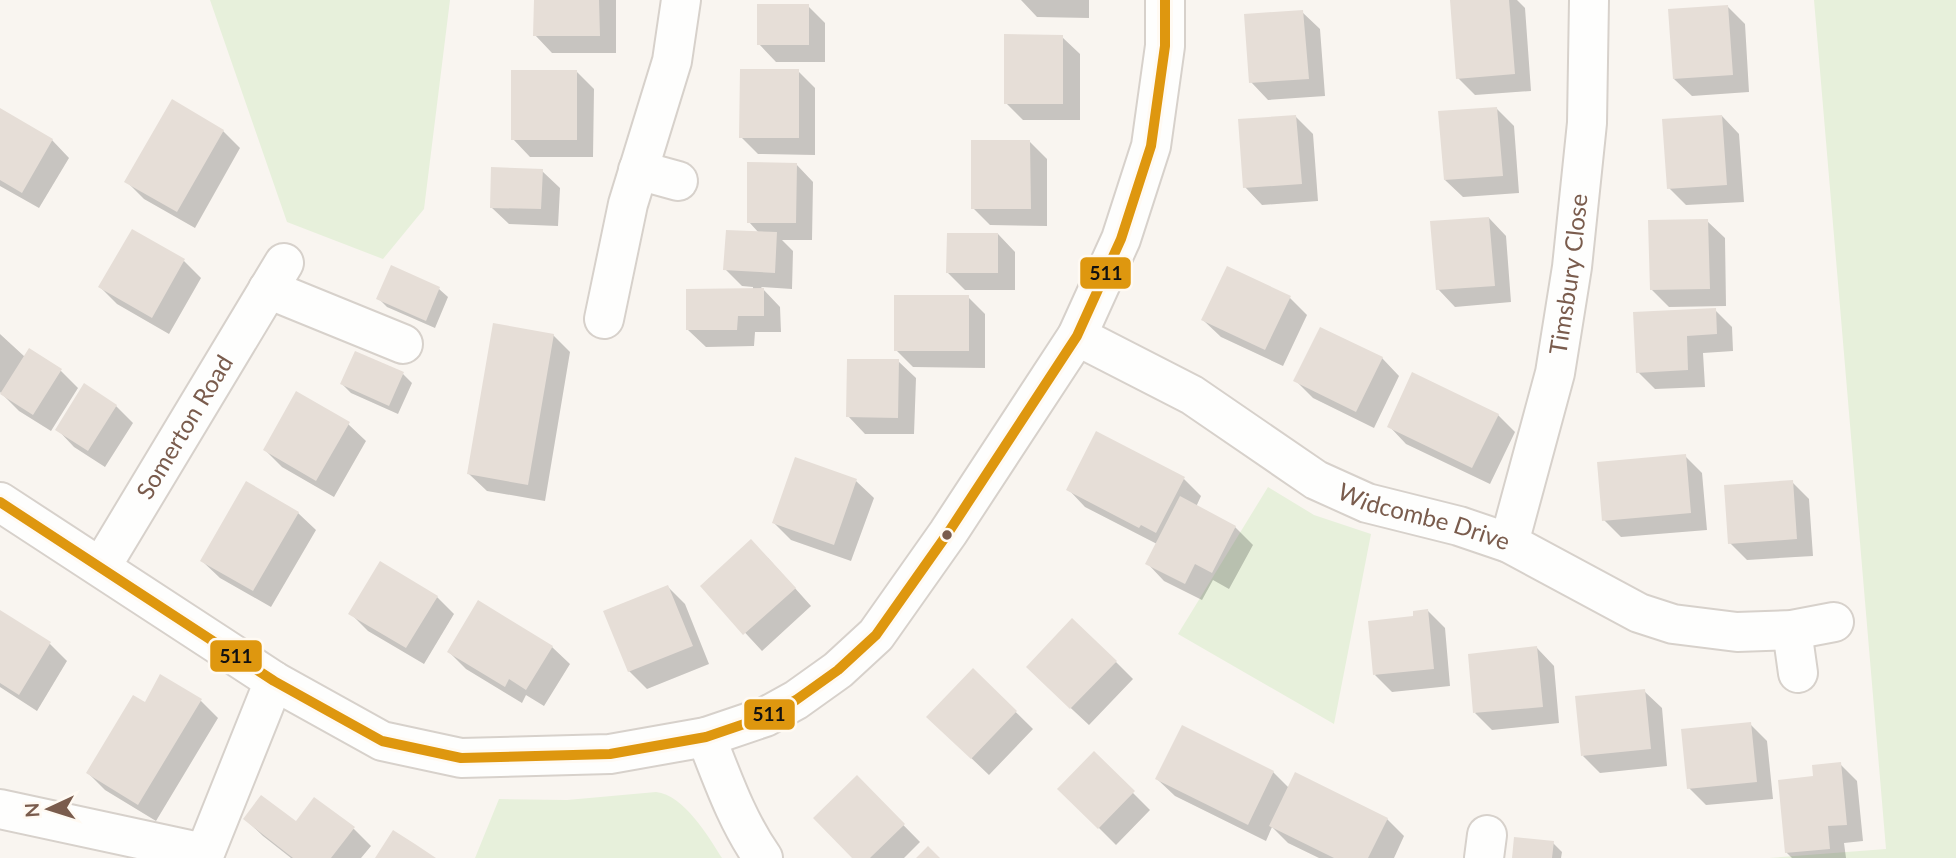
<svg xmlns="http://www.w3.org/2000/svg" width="1956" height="858" viewBox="0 0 1956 858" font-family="Lato,sans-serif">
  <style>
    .green { fill: #e7f0db }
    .shadow { fill: #0003 }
    .building { fill: #e6ded7 }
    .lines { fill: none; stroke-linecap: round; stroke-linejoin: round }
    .minor-casing { stroke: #d7d1cb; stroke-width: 42 }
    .minor { stroke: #fefefd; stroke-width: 38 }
    .bus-1-casing { stroke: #fffaf3; stroke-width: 16 }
    .bus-1 { stroke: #de970f; stroke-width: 10 }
    .bus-dot { fill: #7a5c4d; stroke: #fffaf3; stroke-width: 2.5 }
    .labels { text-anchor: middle; stroke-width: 6; stroke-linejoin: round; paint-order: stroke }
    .street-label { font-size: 24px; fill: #7a5c4d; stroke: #fffaf3 }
    .line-badge { stroke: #fffaf3; stroke-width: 2.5 }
    .pale-badge-label { font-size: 19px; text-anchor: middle; font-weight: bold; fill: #111 }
  </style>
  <rect width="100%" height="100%" fill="#f9f5f0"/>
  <path class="green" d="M 210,0 L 450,0 L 424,209 L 383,259 L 287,222 Z
    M 1814,0 L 1956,0 L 1956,858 L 1769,858 L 1886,849 Z
    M 1268,487 L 1314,515 L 1371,534 L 1334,724 L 1178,634 Z
    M 656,792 C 684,795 708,836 722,858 L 475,858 L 499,799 L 567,800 Z"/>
  <path class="shadow" d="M 535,0 L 616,0 L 616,53 L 552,53 L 535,35 Z
    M 1021,0 L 1089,0 L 1089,18 L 1037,17 Z
    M 1452,0 L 1517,0 L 1525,8 L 1531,91 L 1475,95 L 1458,78 Z
    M 808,6 L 825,23 L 825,62 L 776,62 L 759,44 Z
    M 1728,7 L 1745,24 L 1749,92 L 1692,96 L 1674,79 Z
    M 1302,12 L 1320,29 L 1325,96 L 1268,100 L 1251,82 Z
    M 1062,37 L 1080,54 L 1080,120 L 1023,120 L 1006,103 Z
    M 798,71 L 815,88 L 815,155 L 758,154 L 741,137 Z
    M 577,72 L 594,89 L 593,157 L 530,157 L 513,139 Z
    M 1497,109 L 1514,126 L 1519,193 L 1463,197 L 1445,180 Z
    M 0,110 L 52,140 L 69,158 L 39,208 L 0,186 Z
    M 1722,116 L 1739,134 L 1744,202 L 1686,205 L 1669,188 Z
    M 1296,117 L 1313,134 L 1318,201 L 1262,205 L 1245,187 Z
    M 223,131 L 240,148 L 195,228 L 144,199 L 127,182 Z
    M 1030,142 L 1047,159 L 1047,226 L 990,225 L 973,208 Z
    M 796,164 L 813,182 L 812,240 L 782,240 L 793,251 L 792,289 L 761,287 L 780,307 L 781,332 L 755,332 L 754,346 L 706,347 L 688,330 L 753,290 L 753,287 L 742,286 L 725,269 L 759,233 L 749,222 Z
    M 542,171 L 560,188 L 558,226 L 509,224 L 491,207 Z
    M 1489,218 L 1506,236 L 1511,302 L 1455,307 L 1438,289 Z
    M 1707,221 L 1725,238 L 1726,306 L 1669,307 L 1651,289 Z
    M 998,234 L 1015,252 L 1015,290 L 965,290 L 948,273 Z
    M 184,261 L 201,278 L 169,334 L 117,304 L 100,287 Z
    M 392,268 L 439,289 L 448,297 L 435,328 L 387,307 L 379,299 Z
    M 968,297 L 985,314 L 985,368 L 913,367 L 896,350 Z
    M 1289,297 L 1307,315 L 1283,366 L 1221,337 L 1203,320 Z
    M 1715,310 L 1732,327 L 1733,351 L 1703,353 L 1705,387 L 1655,389 L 1638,372 Z
    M 0,334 L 25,357 L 61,371 L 78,388 L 51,431 L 19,411 L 0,392 Z
    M 553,335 L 570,352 L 545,501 L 487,491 L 469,474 Z
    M 1382,358 L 1399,376 L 1374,428 L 1313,398 L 1296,381 Z
    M 898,361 L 916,378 L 914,434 L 865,434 L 848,416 Z
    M 403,374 L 412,383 L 398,414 L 351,393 L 342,384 Z
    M 116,406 L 133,423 L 105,467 L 74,447 L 57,429 Z
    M 1498,415 L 1515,432 L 1490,484 L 1406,444 L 1389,426 Z
    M 348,424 L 366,441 L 334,497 L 282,467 L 265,450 Z
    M 1685,456 L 1702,473 L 1707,530 L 1621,537 L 1604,520 Z
    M 1184,479 L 1201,496 L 1196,507 L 1235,527 L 1253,545 L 1229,589 L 1213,580 L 1202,600 L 1164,581 L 1147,563 L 1157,544 L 1085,507 L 1068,489 Z
    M 856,481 L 874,498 L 851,561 L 791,540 L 774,523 Z
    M 1792,482 L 1809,499 L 1813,556 L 1747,560 L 1730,543 Z
    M 298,513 L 316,530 L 271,607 L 220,578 L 202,561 Z
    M 768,558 L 811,606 L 762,651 L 702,586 Z
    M 668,587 L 685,604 L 709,664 L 647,689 L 629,671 Z
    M 437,597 L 454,614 L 424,664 L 368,631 L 351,614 Z
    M 479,602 L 552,647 L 570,664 L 544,706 L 526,695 L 522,703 L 466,669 L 449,652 Z
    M 1428,611 L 1445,628 L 1450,686 L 1392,692 L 1375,675 Z
    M 0,612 L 50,644 L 67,661 L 37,711 L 0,687 Z
    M 1537,648 L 1554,666 L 1559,723 L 1492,730 L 1475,713 Z
    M 1116,662 L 1133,679 L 1089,725 L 1045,684 Z
    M 973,670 L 1033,729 L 989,775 L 946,734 Z
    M 161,677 L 201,701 L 218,718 L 156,821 L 105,790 L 88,773 L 145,704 Z
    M 1644,691 L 1662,708 L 1667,766 L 1600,773 L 1583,756 Z
    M 1750,724 L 1767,741 L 1773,799 L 1706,805 L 1689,788 Z
    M 1094,754 L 1150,810 L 1116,845 L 1060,789 Z
    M 1840,764 L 1857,781 L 1863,841 L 1844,843 L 1846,858 L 1792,858 L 1786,852 L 1815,778 Z
    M 1273,772 L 1289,788 L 1387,819 L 1404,836 L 1394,858 L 1319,858 L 1288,843 L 1272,827 L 1266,841 L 1175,796 L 1157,779 Z
    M 857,778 L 920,842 L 904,858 L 854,858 Z
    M 245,819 L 354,829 L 371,846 L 361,858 L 291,858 L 263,836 Z
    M 1553,843 L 1562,852 L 1561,858 L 1514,858 Z"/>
  <path class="building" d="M 534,0 L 599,0 L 600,36 L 533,36 Z
    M 1450,0 L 1509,0 L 1515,74 L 1456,79 Z
    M 757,4 L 809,4 L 809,45 L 757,45 Z
    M 1728,5 L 1733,75 L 1673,79 L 1668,9 Z
    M 1303,10 L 1309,79 L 1249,83 L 1244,14 Z
    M 1004,34 L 1063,35 L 1063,104 L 1004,104 Z
    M 740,69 L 799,69 L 799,138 L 739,138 Z
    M 511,70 L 577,70 L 577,140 L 511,140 Z
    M 172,99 L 224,130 L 177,212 L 124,182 Z
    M 1497,107 L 1503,176 L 1444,180 L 1438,111 Z
    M 0,108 L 53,139 L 22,193 L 0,180 Z
    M 1296,115 L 1302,184 L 1243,188 L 1238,119 Z
    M 1722,115 L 1727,185 L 1667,189 L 1662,119 Z
    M 971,140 L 1030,140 L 1031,209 L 971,209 Z
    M 747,162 L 797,163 L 796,223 L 747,223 Z
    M 491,167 L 543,169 L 541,209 L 490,208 Z
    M 1489,217 L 1495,286 L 1436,290 L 1430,221 Z
    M 1708,219 L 1710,289 L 1650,290 L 1648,220 Z
    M 132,229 L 185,259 L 152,318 L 98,287 Z
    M 726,230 L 777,232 L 775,273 L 723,270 Z
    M 947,233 L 998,233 L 998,273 L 946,273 Z
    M 391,265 L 440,287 L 426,321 L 376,299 Z
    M 1227,266 L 1291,296 L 1265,350 L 1201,320 Z
    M 764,288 L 764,316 L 738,316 L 737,330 L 686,330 L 686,289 Z
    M 894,295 L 969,295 L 969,351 L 894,351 Z
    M 1716,308 L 1717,334 L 1687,336 L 1688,370 L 1636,373 L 1633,312 Z
    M 493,323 L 554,334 L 528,485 L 467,474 Z
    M 1320,327 L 1383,357 L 1356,412 L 1293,381 Z
    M 29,348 L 62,369 L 33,415 L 0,394 Z
    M 355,351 L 404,372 L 389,406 L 340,384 Z
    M 847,359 L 899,359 L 898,418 L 846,417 Z
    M 1412,372 L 1499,414 L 1472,468 L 1387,427 Z
    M 84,383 L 117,405 L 88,451 L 55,430 Z
    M 296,391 L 350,422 L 316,481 L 263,450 Z
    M 1096,431 L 1185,477 L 1156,533 L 1141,525 L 1139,528 L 1066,490 Z
    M 1686,454 L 1691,513 L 1602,521 L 1597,462 Z
    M 795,457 L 857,479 L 834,545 L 772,523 Z
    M 1793,480 L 1797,539 L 1728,544 L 1724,485 Z
    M 246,481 L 299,512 L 253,591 L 200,561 Z
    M 1180,496 L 1236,526 L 1212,573 L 1195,564 L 1185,584 L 1145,564 Z
    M 751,539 L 796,588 L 743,635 L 700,586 Z
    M 380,561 L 438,596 L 406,648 L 348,614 Z
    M 668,585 L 693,646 L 628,672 L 603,611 Z
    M 478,600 L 553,646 L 526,690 L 509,679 L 505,687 L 447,652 Z
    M 1428,609 L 1434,669 L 1373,675 L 1368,621 L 1413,616 L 1413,611 Z
    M 0,610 L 51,642 L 19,695 L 0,683 Z
    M 1072,618 L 1117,661 L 1070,709 L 1026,667 Z
    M 1537,646 L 1543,707 L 1473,713 L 1468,654 Z
    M 973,668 L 1017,711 L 971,759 L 926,717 Z
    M 160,674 L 202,699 L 138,805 L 86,773 L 133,695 L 145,702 Z
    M 1645,689 L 1651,749 L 1581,756 L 1575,696 Z
    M 1751,722 L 1757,782 L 1687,789 L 1681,729 Z
    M 1182,725 L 1274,771 L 1248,825 L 1155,779 Z
    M 1094,751 L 1135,791 L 1098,829 L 1057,789 Z
    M 1841,762 L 1847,825 L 1828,826 L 1830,849 L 1785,853 L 1778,780 L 1813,776 L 1812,765 Z
    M 1295,772 L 1388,818 L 1368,858 L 1334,858 L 1269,826 Z
    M 857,775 L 905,824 L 870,858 L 852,858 L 813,818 Z
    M 261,795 L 296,821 L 314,797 L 355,827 L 331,858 L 293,858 L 243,819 Z
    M 393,830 L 415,844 L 436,858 L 375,858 Z
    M 1514,837 L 1554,841 L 1552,858 L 1512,858 Z
    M 928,846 L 940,858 L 916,858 Z"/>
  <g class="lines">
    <defs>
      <g id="minor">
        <path d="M 638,170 L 678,181"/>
        <path d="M 268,289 L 403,344"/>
        <path d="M 604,319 L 628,204 L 672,61 L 681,0"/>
        <path id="s1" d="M 1077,336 L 1192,395 L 1316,480 L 1367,503 L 1459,526 L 1509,543 L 1639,613 L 1673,624 L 1737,632 L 1792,630 L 1834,622"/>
        <path d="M 0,502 L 274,681 L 382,741 L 461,758 L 610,754 L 706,737 L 765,717 L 796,700 L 838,670 L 876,635 L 948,533 L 1077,336 L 1121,239 L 1151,146 L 1165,46 L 1165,0"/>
        <path id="s2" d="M 1509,543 L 1555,373 L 1572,267 L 1587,123 L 1589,0"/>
        <path id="s3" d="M 101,567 L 284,263"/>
        <path d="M 1792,630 L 1798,673"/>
        <path d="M 706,737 C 723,780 737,821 763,858"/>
        <path d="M 0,809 L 204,853"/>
        <path d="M 203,858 L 274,681"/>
        <path d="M 1484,858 L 1487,835"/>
      </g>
    </defs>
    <use href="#minor" class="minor-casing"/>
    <use href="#minor" class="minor"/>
    <defs>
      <path id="bus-1" d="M 0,502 L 274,681 L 382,741 L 461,758 L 610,754 L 706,737 L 765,717 L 796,700 L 838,670 L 876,635 L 948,533 L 1077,336 L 1121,239 L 1151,146 L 1165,46 L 1165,0"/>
    </defs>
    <use href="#bus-1" class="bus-1-casing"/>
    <use href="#bus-1" class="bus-1"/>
  </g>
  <circle class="bus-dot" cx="947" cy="535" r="6"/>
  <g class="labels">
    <g class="street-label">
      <text dy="8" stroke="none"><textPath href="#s2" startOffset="276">Timsbury Close</textPath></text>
      <text dy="8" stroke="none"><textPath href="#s3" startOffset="163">Somerton Road</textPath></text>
      <text dy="8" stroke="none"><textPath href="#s1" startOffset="394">Widcombe Drive</textPath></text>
    </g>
  </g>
  <g class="line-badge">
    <rect x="1079" y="256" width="53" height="34" rx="7" fill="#de970f"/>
    <rect x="209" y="639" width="54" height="34" rx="7" fill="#de970f"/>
    <rect x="743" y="698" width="53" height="33" rx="7" fill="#de970f"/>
  </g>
  <g class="pale-badge-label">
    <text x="1106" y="280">511</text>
    <text x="236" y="663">511</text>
    <text x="769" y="721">511</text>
  </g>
  <g transform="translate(49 809) rotate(266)" stroke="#fffaf3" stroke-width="5" paint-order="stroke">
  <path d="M0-5L12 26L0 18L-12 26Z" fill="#7a5c4d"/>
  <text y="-10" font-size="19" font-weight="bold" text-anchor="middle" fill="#7a5c4d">N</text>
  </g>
</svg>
